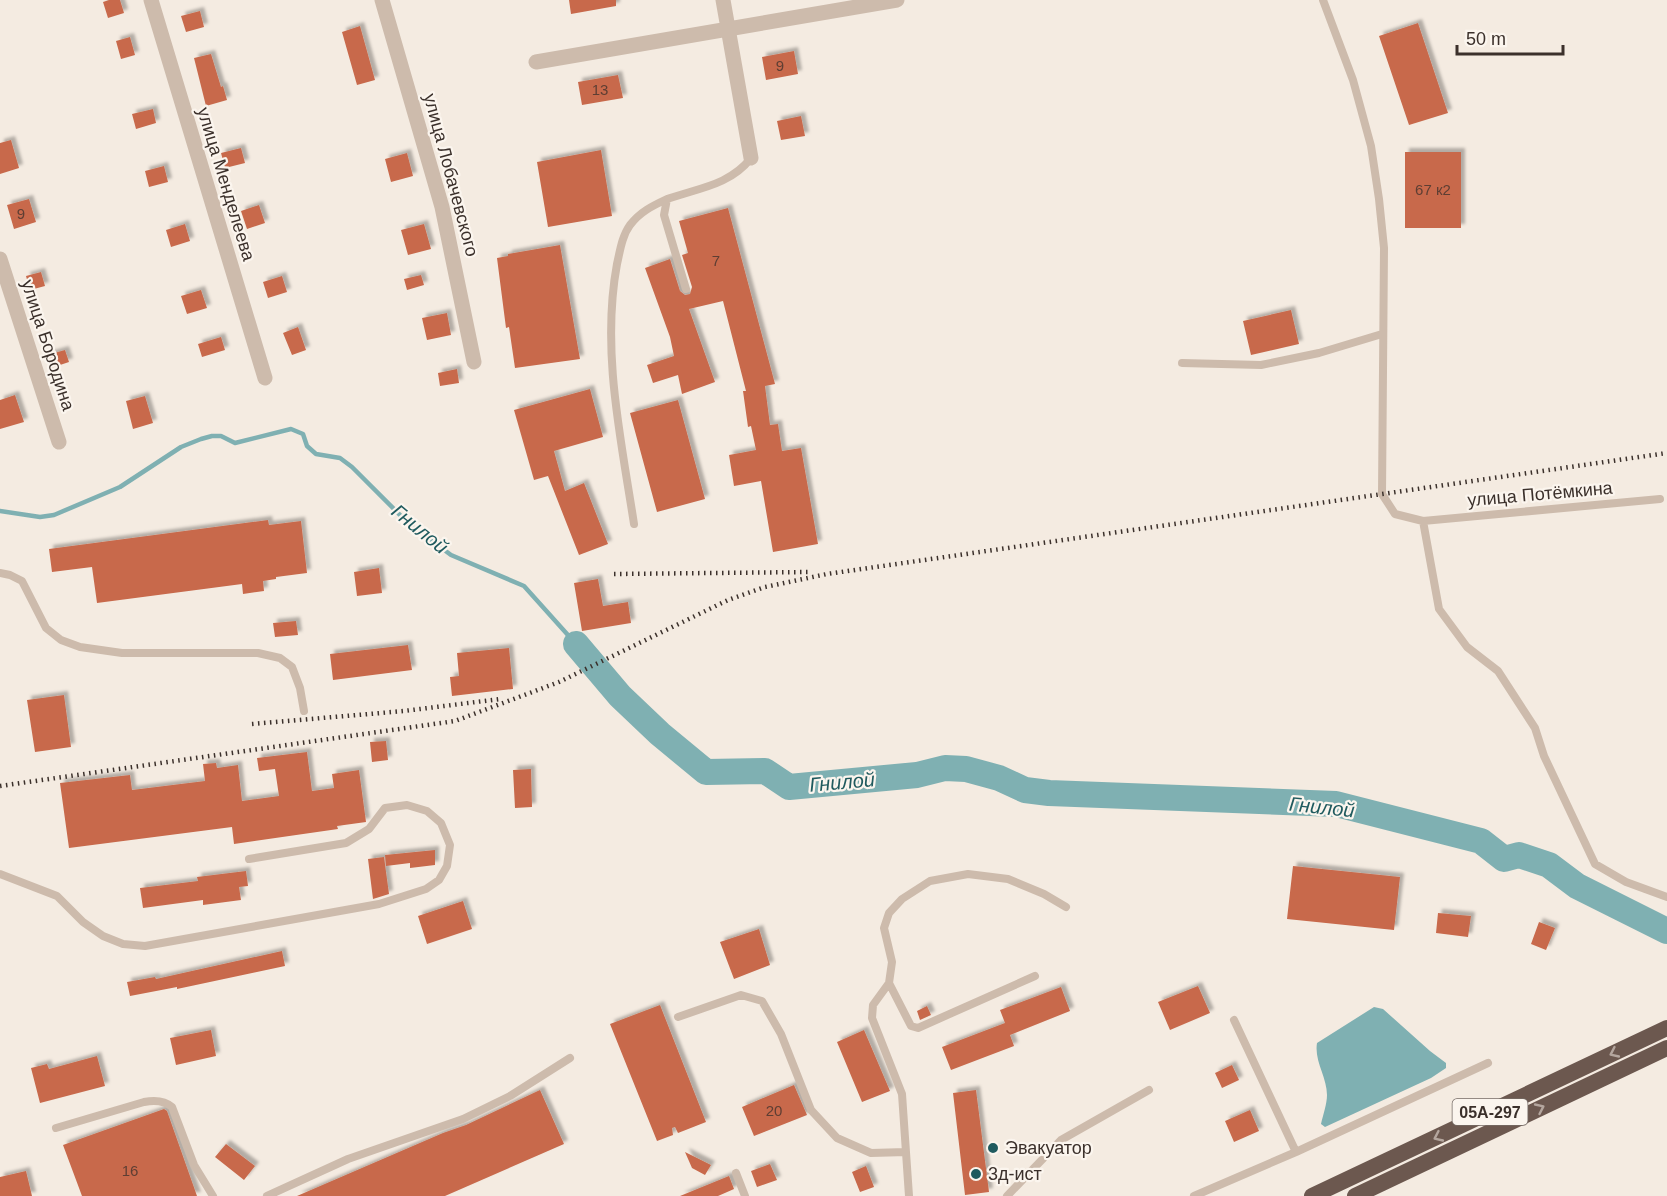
<svg xmlns="http://www.w3.org/2000/svg" width="1667" height="1196" viewBox="0 0 1667 1196" font-family="Helvetica,sans-serif">
  <style>
    .water { fill: #7fb0b2 }
    .lines { fill: none; stroke-linecap: round; stroke-linejoin: round }
    .stream { stroke: #7fb0b2; stroke-width: 4.5 }
    .river { stroke: #7fb0b2; stroke-width: 26 }
    .building { fill: #c8694b; filter: url(#shadow) }
    .service { stroke: #cdbbac; stroke-width: 8 }
    .minor { stroke: #cdbbac; stroke-width: 15 }
    .trunk { stroke: #6c584f; stroke-width: 16 }
    .rail { stroke: #3b302b; stroke-width: 4.5; stroke-dasharray: 1.5 4.5; stroke-linecap: butt }
    .oneway { stroke: #b4a69e }
    .poi-dot { fill: #1f5a5e; stroke: #fbf5ee; stroke-width: 2 }
    .labels { text-anchor: middle; stroke-width: 4.5; stroke-linejoin: round; paint-order: stroke }
    .number-label { font-size: 15px; fill: #5e3e33 }
    .shield { fill: #fbf5ee; stroke: #756b66; stroke-width: 1.5 }
    .shield-label { font-size: 16px; font-weight: bold; fill: #3b302b }
    .street-label { font-size: 18px; fill: #3b302b; stroke: #fbf5ee }
    .poi-label { font-size: 18px; fill: #3b302b; stroke: #fbf5ee; text-anchor: start }
    .water-label { font-size: 20px; font-style: italic; fill: #1f5a5e; stroke: #fbf5ee }
  </style>
  <defs>
    <filter id="shadow"><feDropShadow dx="4" dy="-4" stdDeviation="1.5" flood-color="#0004"/></filter>
  </defs>
  <rect width="100%" height="100%" fill="#f4ebe1"/>
  <path class="water" d="M 1374,1007 L 1383,1009 L 1430,1051 L 1446,1063 L 1446,1068 L 1431,1078 L 1325,1127 L 1321,1124 C 1323,1115 1327,1104 1327,1095 C 1327,1077 1314,1061 1317,1043 Z"/>
  <g class="lines">
    <path class="stream" d="M 0,511 L 40,517 L 54,515 L 120,487 L 181,447 L 201,439 L 212,436 L 221,436 L 235,443 L 291,429 L 303,434 L 307,446 L 316,454 L 340,458 L 352,467 L 408,523 L 451,555 L 524,586 L 576,644"/>
    <path class="river" d="M 576,644 L 620,696 L 660,734 L 706,772 L 765,771 L 789,787 L 917,775 L 945,768 L 966,769 L 999,778 L 1025,790 L 1049,793 L 1336,804 L 1481,841 L 1504,859 L 1519,855 L 1549,865 L 1577,886 L 1667,931"/>
  </g>
  <path class="building" d="M 109,0 L 120,0 L 124,13 L 108,18 L 103,2 Z
    M 569,0 L 616,0 L 616,6 L 571,14 Z
    M 200,11 L 204,27 L 186,32 L 181,16 Z
    M 1418,23 L 1448,113 L 1409,125 L 1379,36 Z
    M 360,26 L 375,80 L 357,85 L 342,32 Z
    M 130,37 L 135,55 L 121,59 L 116,41 Z
    M 794,51 L 798,74 L 766,80 L 762,57 Z
    M 211,54 L 221,87 L 223,86 L 227,100 L 206,106 L 194,58 Z
    M 618,75 L 623,98 L 582,105 L 578,82 Z
    M 153,109 L 156,123 L 136,129 L 132,114 Z
    M 801,116 L 805,136 L 781,140 L 777,121 Z
    M 11,140 L 19,168 L 0,174 L 0,143 Z
    M 241,148 L 245,163 L 225,168 L 221,153 Z
    M 601,150 L 612,216 L 548,227 L 537,162 Z
    M 1405,152 L 1461,152 L 1461,228 L 1405,228 Z
    M 407,153 L 413,176 L 391,182 L 385,159 Z
    M 164,166 L 168,182 L 149,187 L 145,171 Z
    M 29,199 L 36,222 L 14,229 L 7,205 Z
    M 259,205 L 265,223 L 247,229 L 241,211 Z
    M 728,208 L 775,384 L 765,386 L 770,425 L 778,424 L 782,451 L 801,448 L 818,544 L 773,552 L 761,481 L 734,486 L 729,455 L 756,450 L 751,426 L 748,427 L 743,391 L 746,391 L 723,301 L 689,309 L 715,382 L 682,394 L 678,375 L 653,383 L 647,365 L 674,356 L 670,337 L 645,268 L 670,259 L 680,291 L 685,295 L 690,294 L 692,287 L 682,255 L 688,253 L 679,221 Z
    M 185,224 L 190,241 L 171,247 L 166,230 Z
    M 424,224 L 431,249 L 408,255 L 401,230 Z
    M 560,245 L 580,359 L 515,368 L 509,327 L 506,328 L 497,258 L 508,256 L 508,254 Z
    M 41,272 L 45,286 L 30,290 L 26,276 Z
    M 421,275 L 424,285 L 407,290 L 404,279 Z
    M 282,276 L 287,292 L 268,298 L 263,282 Z
    M 201,290 L 207,308 L 187,314 L 181,296 Z
    M 1291,310 L 1299,344 L 1251,355 L 1243,321 Z
    M 447,313 L 451,335 L 427,340 L 422,318 Z
    M 298,327 L 306,350 L 292,355 L 283,333 Z
    M 221,337 L 225,350 L 202,357 L 198,344 Z
    M 65,350 L 69,362 L 51,368 L 47,355 Z
    M 457,369 L 459,383 L 440,386 L 438,373 Z
    M 590,389 L 603,437 L 554,451 L 565,491 L 584,483 L 608,544 L 579,555 L 548,476 L 534,480 L 514,410 Z
    M 15,395 L 24,422 L 0,429 L 0,400 Z
    M 145,396 L 153,423 L 133,429 L 126,401 Z
    M 678,400 L 705,499 L 657,512 L 630,413 Z
    M 268,520 L 269,525 L 301,521 L 307,573 L 276,577 L 276,579 L 263,581 L 264,591 L 243,594 L 242,584 L 97,603 L 92,567 L 52,572 L 49,549 Z
    M 379,568 L 382,593 L 357,596 L 354,572 Z
    M 598,579 L 603,606 L 628,602 L 631,623 L 582,631 L 574,583 Z
    M 296,621 L 298,635 L 275,637 L 273,623 Z
    M 408,645 L 412,670 L 333,680 L 330,654 Z
    M 509,648 L 513,689 L 452,696 L 450,677 L 459,676 L 457,653 Z
    M 64,695 L 71,747 L 35,752 L 27,700 Z
    M 386,741 L 388,760 L 372,762 L 370,742 Z
    M 307,752 L 312,791 L 334,788 L 332,774 L 359,770 L 366,822 L 337,826 L 338,829 L 234,844 L 232,827 L 69,848 L 60,783 L 130,775 L 132,790 L 205,781 L 203,764 L 216,763 L 217,768 L 238,765 L 242,801 L 279,796 L 275,769 L 259,771 L 257,758 Z
    M 531,769 L 532,807 L 515,808 L 513,770 Z
    M 435,850 L 435,865 L 410,868 L 410,863 L 386,866 L 385,855 Z
    M 384,857 L 389,894 L 373,899 L 368,859 Z
    M 1293,866 L 1400,877 L 1394,930 L 1287,919 Z
    M 246,871 L 248,886 L 239,887 L 241,900 L 203,905 L 203,900 L 143,908 L 140,888 L 198,881 L 197,877 Z
    M 463,901 L 472,929 L 427,944 L 418,916 Z
    M 1438,913 L 1471,916 L 1468,937 L 1436,933 Z
    M 1539,922 L 1555,928 L 1546,950 L 1531,944 Z
    M 759,929 L 770,965 L 734,979 L 720,942 Z
    M 282,951 L 285,966 L 177,989 L 177,987 L 130,996 L 127,982 L 155,977 L 156,979 Z
    M 1198,986 L 1210,1013 L 1170,1030 L 1158,1002 Z
    M 1061,987 L 1070,1011 L 1010,1035 L 1014,1046 L 951,1070 L 942,1047 L 1005,1023 L 1000,1010 Z
    M 660,1005 L 706,1122 L 678,1133 L 675,1127 L 672,1128 L 673,1135 L 657,1141 L 610,1024 Z
    M 927,1006 L 931,1015 L 920,1020 L 917,1011 Z
    M 211,1030 L 216,1056 L 176,1065 L 170,1038 Z
    M 864,1030 L 890,1091 L 862,1102 L 837,1042 Z
    M 97,1056 L 105,1086 L 40,1103 L 31,1068 L 47,1064 L 49,1069 Z
    M 1232,1065 L 1239,1080 L 1222,1088 L 1215,1073 Z
    M 794,1085 L 807,1115 L 754,1136 L 742,1107 Z
    M 540,1090 L 564,1144 L 445,1196 L 297,1196 L 443,1133 L 466,1125 Z
    M 976,1090 L 989,1192 L 965,1195 L 953,1093 Z
    M 164,1109 L 167,1111 L 197,1196 L 82,1196 L 63,1145 Z
    M 1250,1110 L 1259,1131 L 1234,1142 L 1225,1121 Z
    M 226,1144 L 255,1166 L 244,1180 L 215,1157 Z
    M 685,1152 L 711,1165 L 705,1175 L 692,1168 Z
    M 770,1164 L 777,1180 L 757,1187 L 751,1171 Z
    M 866,1166 L 874,1187 L 860,1192 L 852,1172 Z
    M 26,1171 L 32,1196 L 0,1196 L 0,1177 Z
    M 729,1176 L 734,1189 L 718,1196 L 680,1196 Z"/>
  <g class="lines">
    <path class="service" d="M 1323,0 L 1353,80 L 1371,146 L 1379,199 L 1384,248 L 1382,494 L 1395,514 L 1423,521 L 1439,609 L 1467,647 L 1498,671 L 1535,728 L 1544,756 L 1595,864 L 1626,882 L 1667,897
      M 686,289 L 664,215 L 667,199 C 699,188 730,185 751,158
      M 1182,363 L 1261,365 L 1319,353 L 1382,334
      M 1423,521 L 1660,499
      M 634,524 C 621,439 601,350 617,264 C 620,251 622,236 630,225 C 640,212 652,206 667,199
      M 0,573 L 10,575 L 22,581 L 46,628 L 61,640 L 80,647 L 122,653 L 258,653 L 280,658 L 292,667 L 300,688 L 304,711
      M 0,874 L 57,896 L 83,922 L 103,936 L 123,944 L 145,946 L 379,904 L 426,889 L 439,880 L 447,866 L 450,845 L 441,823 L 427,811 L 407,805 L 385,808 L 369,829 L 346,843 L 249,859
      M 889,983 L 911,1026 L 918,1028 L 1035,976
      M 678,1017 L 741,995 L 762,1001 L 781,1034 L 811,1110 L 837,1138 L 871,1153 L 906,1152
      M 1234,1020 L 1296,1152
      M 56,1128 L 144,1102 C 154,1100 164,1100 172,1107 L 194,1165 L 213,1196
      M 736,1173 L 745,1196
      M 267,1196 L 348,1159 L 463,1119 L 510,1096 L 570,1058
      M 909,1196 L 902,1094 L 872,1018 L 873,1005 L 889,983 L 892,962 L 884,928 L 889,913 L 902,899 L 930,881 L 968,874 L 1008,879 L 1044,894 L 1066,907
      M 1007,1196 L 1061,1140 L 1149,1090
      M 1194,1196 L 1296,1152 L 1488,1063"/>
    <path class="minor" d="M 151,0 L 265,378
      M 382,0 L 442,207 L 474,362
      M 723,0 L 751,158
      M 536,62 L 897,0
      M 0,259 L 59,442"/>
    <path class="trunk" d="M 1312,1196 L 1667,1028
      M 1355,1196 L 1667,1048"/>
    <path class="rail" d="M 614,574 L 809,572
      M 252,724 L 404,711 L 500,699
      M 0,786 L 455,721 L 559,682 L 728,600 L 765,587 L 827,574 L 1667,453"/>
  </g>
  <defs><path id="oneway-chevron" d="M-2-3.5L2.5 0L-2 3.5" fill="none" stroke-width="1.6" stroke-linecap="round" stroke-linejoin="round" transform="scale(1.5)"/></defs>
  <g class="oneway">
    <use href="#oneway-chevron" transform="translate(1614 1053) rotate(155)"/>
    <use href="#oneway-chevron" transform="translate(1540 1108) rotate(-25)"/>
    <use href="#oneway-chevron" transform="translate(1438 1137) rotate(155)"/>
  </g>
  <g class="poi-dot">
    <circle cx="993" cy="1148" r="6"/>
    <circle cx="976" cy="1174" r="6"/>
  </g>
  <g class="labels">
    <g class="number-label">
      <text x="780" y="71">9</text>
      <text x="600" y="95">13</text>
      <text x="1433" y="195">67 к2</text>
      <text x="21" y="219">9</text>
      <text x="716" y="266">7</text>
      <text x="774" y="1116">20</text>
      <text x="130" y="1176">16</text>
    </g>
    <rect class="shield" x="1452.5" y="1099" width="75" height="26" rx="4.5"/>
    <g class="shield-label">
      <text x="1490" y="1118">05А-297</text>
    </g>
    <g class="street-label">
      <text transform="translate(451 175) rotate(75)" y="6">улица Лобачевского</text>
      <text transform="translate(226 184) rotate(73)" y="6">улица Менделеева</text>
      <text transform="translate(48 345) rotate(72)" y="6">улица Бородина</text>
      <text transform="translate(1540 494) rotate(-5)" y="6">улица Потёмкина</text>
    </g>
    <g class="poi-label">
      <text x="1005" y="1154">Эвакуатор</text>
      <text x="988" y="1180">3д-ист</text>
    </g>
    <g class="water-label">
      <text transform="translate(420 529) rotate(39)" y="7">Гнилой</text>
      <text transform="translate(842 782) rotate(-5)" y="7">Гнилой</text>
      <text transform="translate(1322 807) rotate(6)" y="7">Гнилой</text>
    </g>
  </g>
  <path d="M1457 45v9h106v-9" fill="none" stroke="#3b302b" stroke-width="3"/>
  <text x="1466" y="45" font-size="18" fill="#3b302b" stroke="#fbf5ee" stroke-width="4.5" paint-order="stroke">50 m</text>
</svg>
